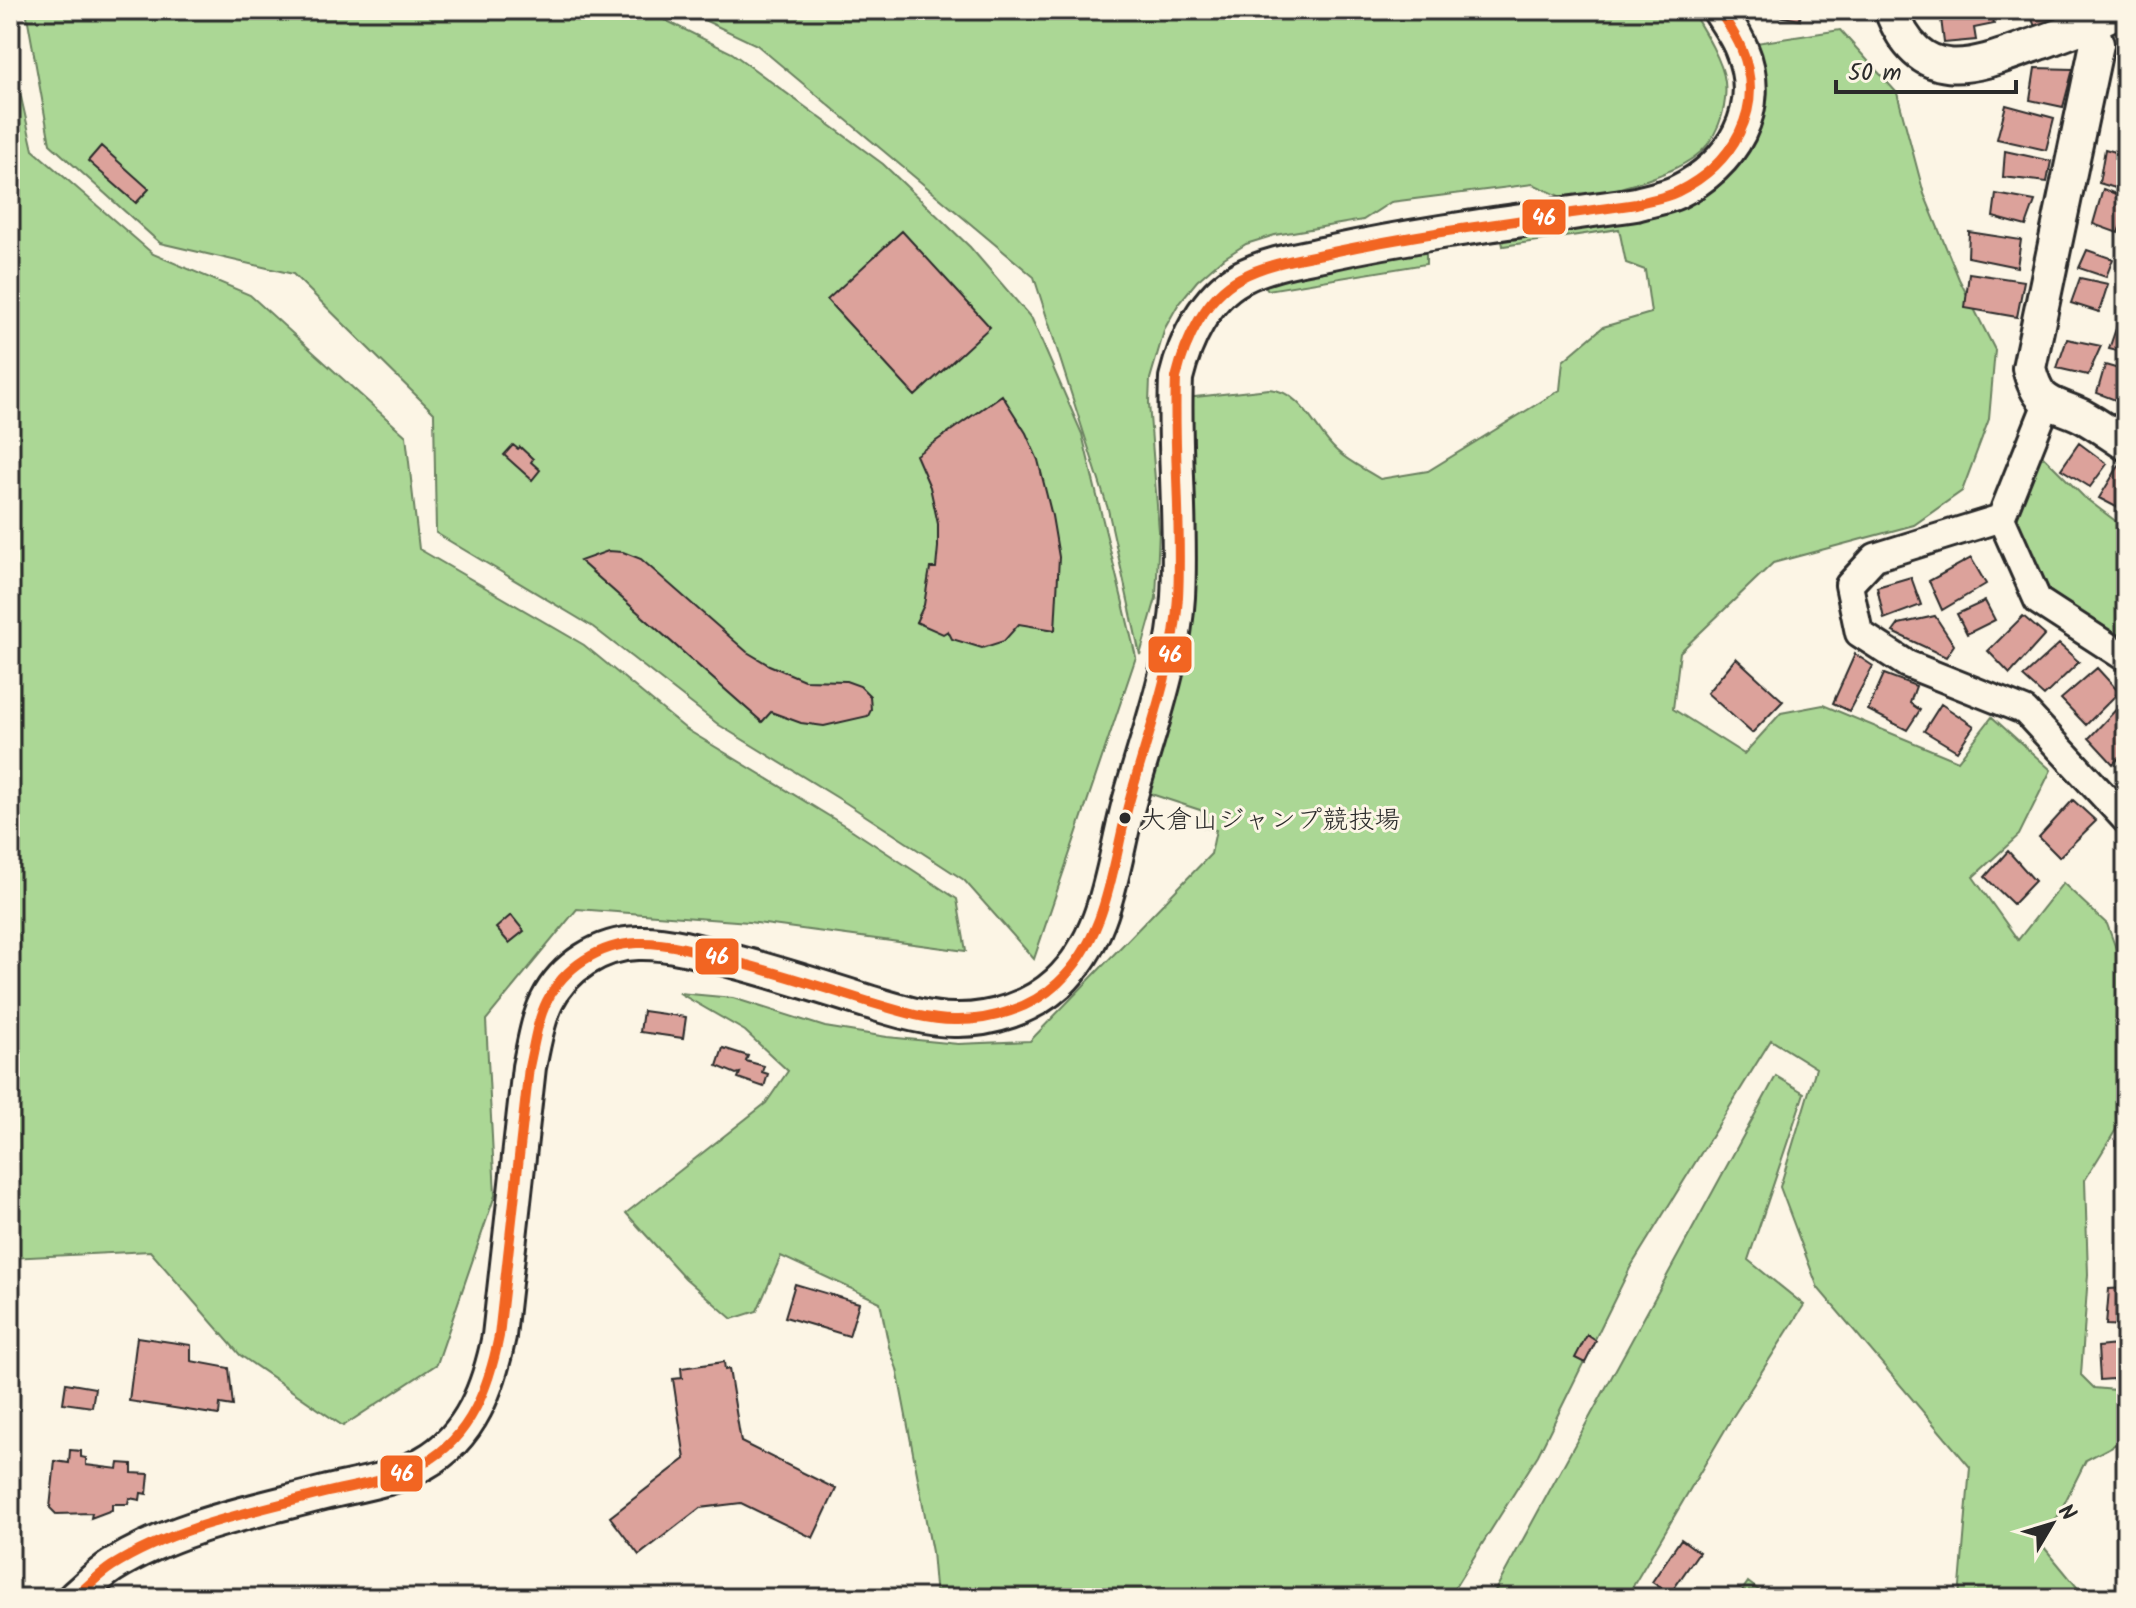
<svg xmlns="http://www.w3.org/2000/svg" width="2136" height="1608" viewBox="0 0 2136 1608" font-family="Kalam,'Klee One',sans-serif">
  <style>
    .green { fill: #abd795; stroke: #6b8160; stroke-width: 2 }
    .building { fill: #dca29b; stroke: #2b2b2b; stroke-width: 2 }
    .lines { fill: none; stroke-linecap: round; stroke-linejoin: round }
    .minor-casing { stroke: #2b2b2b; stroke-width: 32 }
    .tertiary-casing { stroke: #2b2b2b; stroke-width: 38 }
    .minor { stroke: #fcf5e5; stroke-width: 26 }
    .tertiary { stroke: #fcf5e5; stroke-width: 32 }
    .bus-1-casing { stroke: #fcf5e5; stroke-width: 16 }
    .bus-1 { stroke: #f26522; stroke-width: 10 }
    .bus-dot { fill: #2b2b2b; stroke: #fcf5e5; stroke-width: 3 }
    .labels { text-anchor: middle; stroke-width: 6; stroke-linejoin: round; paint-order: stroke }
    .bus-label { font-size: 26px; fill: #2b2b2b; stroke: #fcf5e5; text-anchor: start }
    .line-badge { stroke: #fcf5e5; stroke-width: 3 }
    .badge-label { font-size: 22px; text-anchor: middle; font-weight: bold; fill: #fff }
  </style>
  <rect width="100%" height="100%" fill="#fcf5e5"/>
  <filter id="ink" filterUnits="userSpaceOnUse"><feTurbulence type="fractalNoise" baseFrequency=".0125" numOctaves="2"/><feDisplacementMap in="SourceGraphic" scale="16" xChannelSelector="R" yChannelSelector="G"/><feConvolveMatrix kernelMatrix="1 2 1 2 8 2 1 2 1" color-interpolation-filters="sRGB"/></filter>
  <g filter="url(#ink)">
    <path class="green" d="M 26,10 L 645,10 L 732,53 L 883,164 L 970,247 L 1032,319 L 1082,434 L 1136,657 L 1034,959 L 964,880 L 846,803 L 719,725 L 593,627 L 436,533 L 434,413 L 293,274 L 160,243 L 50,144 Z
      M 683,10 L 1691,10 C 1702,28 1723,61 1725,82 C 1728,109 1716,143 1693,158 C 1661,180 1609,190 1572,202 L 1533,184 L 1391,202 L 1363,220 L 1275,235 L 1246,244 L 1221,260 L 1197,281 L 1179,303 L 1165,328 L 1150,379 L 1149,403 L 1159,531 L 1156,598 L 1140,655 L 1108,509 L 1034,277 L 757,45 Z
      M 1840,30 L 1897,93 L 1924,194 L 1959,279 L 1995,350 L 1989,419 L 1962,491 L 1914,525 L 1773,563 L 1680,652 L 1673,709 L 1744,754 L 1781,713 L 1823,705 L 1958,761 L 1992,717 L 2051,770 L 2019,835 L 1973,877 L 2018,940 L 2063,883 L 2107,924 L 2126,976 L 2125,1115 L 2085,1180 L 2088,1274 L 2081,1375 L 2094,1388 L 2126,1391 L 2126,1439 L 2086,1460 L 2043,1546 L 2086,1598 L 1959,1598 L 1970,1467 L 1818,1288 L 1780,1187 L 1816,1068 L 1771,1040 L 1630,1268 L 1538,1455 L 1452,1592 L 1452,1598 L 936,1598 L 932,1552 L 897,1369 L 889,1347 L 880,1302 L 781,1256 L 757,1311 L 732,1319 L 685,1278 L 626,1213 L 766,1103 L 788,1071 L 745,1031 L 679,993 L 733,998 L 825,1027 L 887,1037 L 958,1044 L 1030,1041 L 1211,854 L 1216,830 L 1198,826 L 1203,811 L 1148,793 L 1186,398 L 1269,389 C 1304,392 1314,431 1337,451 C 1349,462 1366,470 1380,479 L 1428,471 L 1560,390 L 1563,361 L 1603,327 L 1651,313 L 1645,270 L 1626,263 L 1619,229 L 1503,246 L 1501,235 L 1647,213 L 1760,110 L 1764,74 L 1756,43 Z
      M 10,49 L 33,150 L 153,254 L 250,295 L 406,436 L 419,549 L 584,645 L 686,729 L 852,830 L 957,899 L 966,951 L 749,922 L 577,909 L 486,1020 L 495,1195 L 437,1364 L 343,1426 L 240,1355 L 150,1251 L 10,1258 Z
      M 1426,249 L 1426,264 L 1268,290 L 1261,280 Z
      M 2042,455 L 2084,497 L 2126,529 L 2126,643 L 2050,591 L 2011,517 Z
      M 1776,1076 L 1804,1093 L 1748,1260 L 1804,1305 L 1732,1418 L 1626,1598 L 1491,1598 Z
      M 1748,1582 L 1769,1598 L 1737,1598 Z"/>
    <path class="building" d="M 1745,10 L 1801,10 L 1800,20 Z
      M 1940,10 L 1992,10 L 1994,24 L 1974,28 L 1976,40 L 1944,43 Z
      M 2029,10 L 2068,10 L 2070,14 L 2035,27 Z
      M 2126,55 L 2126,86 L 2118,85 Z
      M 2035,68 L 2073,69 L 2063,107 L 2030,100 Z
      M 2126,101 L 2126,142 L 2115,138 Z
      M 2006,105 L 2054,118 L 2046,150 L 1997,139 Z
      M 101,146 L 149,189 L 136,203 L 88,161 Z
      M 2105,149 L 2126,155 L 2125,191 L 2099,183 Z
      M 2005,151 L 2051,161 L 2047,182 L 2003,177 Z
      M 2103,189 L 2126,198 L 2126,210 L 2118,233 L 2093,224 Z
      M 1996,194 L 2035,201 L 2026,226 L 1993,217 Z
      M 902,231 L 990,327 L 915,396 L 827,300 Z
      M 1969,232 L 2021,240 L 2017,267 L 1968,257 Z
      M 2087,250 L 2113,259 L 2106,277 L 2079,268 Z
      M 1969,273 L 2024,281 L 2017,317 L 1965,308 Z
      M 2080,278 L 2108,284 L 2099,312 L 2071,303 Z
      M 2120,317 L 2126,319 L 2126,353 L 2109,349 Z
      M 2067,339 L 2101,346 L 2088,375 L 2057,368 Z
      M 2105,365 L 2126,371 L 2126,404 L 2097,393 Z
      M 1002,395 L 1026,433 L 1038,460 L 1052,516 L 1059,557 L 1055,630 L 1019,624 L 1004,641 L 982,648 L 952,639 L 948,631 L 943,634 L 916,622 L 924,605 L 930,568 L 936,568 L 938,547 L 938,524 L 930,487 L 916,455 Z
      M 2079,443 L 2107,464 L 2090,487 L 2061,469 Z
      M 513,445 L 518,449 L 520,447 L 533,459 L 531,462 L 540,470 L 532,480 L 504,455 Z
      M 2120,464 L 2126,468 L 2126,512 L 2099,498 Z
      M 608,551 L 623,552 L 641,559 L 747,652 L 769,665 L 804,680 L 846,681 L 860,686 L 870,696 L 871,710 L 868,716 L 824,726 L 801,723 L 771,712 L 762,722 L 580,561 Z
      M 1971,558 L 1986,584 L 1942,610 L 1929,581 Z
      M 1911,577 L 1921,605 L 1884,619 L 1877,587 Z
      M 1985,601 L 1995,620 L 1967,634 L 1957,614 Z
      M 1935,616 L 1954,645 L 1946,657 L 1893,632 L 1899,624 Z
      M 2023,616 L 2045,635 L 2010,674 L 1988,651 Z
      M 2059,644 L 2079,662 L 2044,696 L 2023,677 Z
      M 1855,654 L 1873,666 L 1849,711 L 1833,703 Z
      M 1736,658 L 1783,701 L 1752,733 L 1707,693 Z
      M 2097,668 L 2119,692 L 2086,725 L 2061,699 Z
      M 1884,674 L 1916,686 L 1910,703 L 1920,710 L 1907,730 L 1868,710 Z
      M 2126,699 L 2126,751 L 2113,764 L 2089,738 Z
      M 1941,704 L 1974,726 L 1957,751 L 1924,731 Z
      M 2073,800 L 2096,821 L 2059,857 L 2039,837 Z
      M 2008,851 L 2035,881 L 2013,904 L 1985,877 Z
      M 511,915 L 524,931 L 509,943 L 496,928 Z
      M 643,1011 L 686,1017 L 683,1038 L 640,1032 Z
      M 723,1048 L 748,1056 L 746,1061 L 764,1066 L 762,1072 L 768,1074 L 764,1087 L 738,1078 L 740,1073 L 736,1074 L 717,1066 Z
      M 795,1284 L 859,1303 L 849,1336 L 785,1317 Z
      M 2126,1288 L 2126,1326 L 2106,1325 L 2109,1289 Z
      M 1587,1335 L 1596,1341 L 1585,1363 L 1575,1358 Z
      M 137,1337 L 191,1345 L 191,1361 L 229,1368 L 233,1406 L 220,1404 L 219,1415 L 129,1401 Z
      M 2126,1344 L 2126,1378 L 2100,1380 L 2098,1347 Z
      M 724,1362 L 725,1370 L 729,1369 L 741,1442 L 836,1489 L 813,1538 L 741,1503 L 700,1508 L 639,1555 L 610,1517 L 685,1459 L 673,1379 L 682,1378 L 681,1368 Z
      M 66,1383 L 95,1388 L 92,1407 L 63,1403 Z
      M 70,1450 L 81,1451 L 81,1457 L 86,1458 L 86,1465 L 118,1469 L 119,1463 L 132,1464 L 132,1473 L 149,1474 L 147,1494 L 141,1493 L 140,1500 L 129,1498 L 128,1504 L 112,1504 L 112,1510 L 91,1518 L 92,1513 L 56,1514 L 50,1508 L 55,1461 L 69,1463 Z
      M 1681,1539 L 1699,1552 L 1670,1594 L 1652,1582 Z"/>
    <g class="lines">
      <defs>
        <path id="minor" d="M 2047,403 L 2001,518 L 2038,601 L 2126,658
          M 2001,518 L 1875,557 L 1849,585 L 1859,633 L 1907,664 L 2025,711 L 2126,820"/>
        <path id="tertiary" d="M 1891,10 C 1921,91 1976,66 2039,43 C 2066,33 2094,24 2119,10
          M 2091,24 L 2097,44 L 2029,368 C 2039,407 2050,401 2082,416 C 2097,424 2112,435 2126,444
          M 74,1598 C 86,1588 98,1575 112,1566 C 176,1526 252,1512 324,1493 C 357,1485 395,1480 424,1463 C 471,1437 489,1386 499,1336 L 529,1067 C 534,1045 537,1021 547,1001 C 564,967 600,944 638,943 C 671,942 705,953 736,962 C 781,974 825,988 869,1002 C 896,1010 926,1020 954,1020 C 991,1021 1031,1008 1058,983 C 1110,934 1112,862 1130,799 C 1148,733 1174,666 1178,597 C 1182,524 1173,451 1176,378 C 1185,341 1205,297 1240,278 C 1268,263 1298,259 1328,253 C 1429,231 1533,219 1636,204 C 1649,200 1665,198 1677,192 C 1732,165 1767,109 1741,48 C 1736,35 1726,22 1719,10"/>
      </defs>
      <use href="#minor" class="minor-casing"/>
      <use href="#tertiary" class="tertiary-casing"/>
      <use href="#minor" class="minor"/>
      <use href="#tertiary" class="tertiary"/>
      <defs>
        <path id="bus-1" d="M 74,1598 C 86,1588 98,1575 112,1566 C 176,1526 252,1512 324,1493 C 357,1485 395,1480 424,1463 C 471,1437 489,1386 499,1336 L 529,1067 C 534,1045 537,1021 547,1001 C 564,967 600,944 638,943 C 671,942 705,953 736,962 C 781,974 825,988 869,1002 C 896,1010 926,1020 954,1020 C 991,1021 1031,1008 1058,983 C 1110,934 1112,862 1130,799 C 1148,733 1174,666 1178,597 C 1182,524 1173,451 1176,378 C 1185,341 1205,297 1240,278 C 1268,263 1298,259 1328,253 C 1429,231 1533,219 1636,204 C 1649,200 1665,198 1677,192 C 1732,165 1767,109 1741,48 C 1736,35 1726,22 1719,10"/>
      </defs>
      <use href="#bus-1" class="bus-1-casing"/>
      <use href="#bus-1" class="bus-1"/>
    </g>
  </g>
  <circle class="bus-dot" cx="1125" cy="818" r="7"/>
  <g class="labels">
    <g class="bus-label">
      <text x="1140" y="828">大倉山ジャンプ競技場</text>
    </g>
  </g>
  <g class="line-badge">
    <rect x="1521" y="198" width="46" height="38" rx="8" fill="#f26522"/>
    <rect x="1147" y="635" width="46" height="39" rx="8" fill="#f26522"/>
    <rect x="694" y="937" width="46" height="39" rx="8" fill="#f26522"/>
    <rect x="379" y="1454" width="45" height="39" rx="8" fill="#f26522"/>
  </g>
  <g class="badge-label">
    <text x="1544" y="225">46</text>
    <text x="1170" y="662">46</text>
    <text x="717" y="964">46</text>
    <text x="402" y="1481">46</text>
  </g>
  <rect width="2136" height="1608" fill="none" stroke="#fcf5e5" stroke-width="40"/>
  <rect x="20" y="20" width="2096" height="1568" fill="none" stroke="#2b2b2b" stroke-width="3" filter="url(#ink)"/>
  <g transform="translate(2052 1524) rotate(52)" stroke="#fcf5e5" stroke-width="6" paint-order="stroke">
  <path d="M0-6L14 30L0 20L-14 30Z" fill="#2b2b2b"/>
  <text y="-12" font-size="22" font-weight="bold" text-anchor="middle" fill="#2b2b2b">N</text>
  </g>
  <path d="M1836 80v12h180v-12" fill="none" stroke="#2b2b2b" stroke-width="4"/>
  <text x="1848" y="80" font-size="24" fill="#2b2b2b" stroke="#fcf5e5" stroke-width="6" paint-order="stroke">50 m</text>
</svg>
